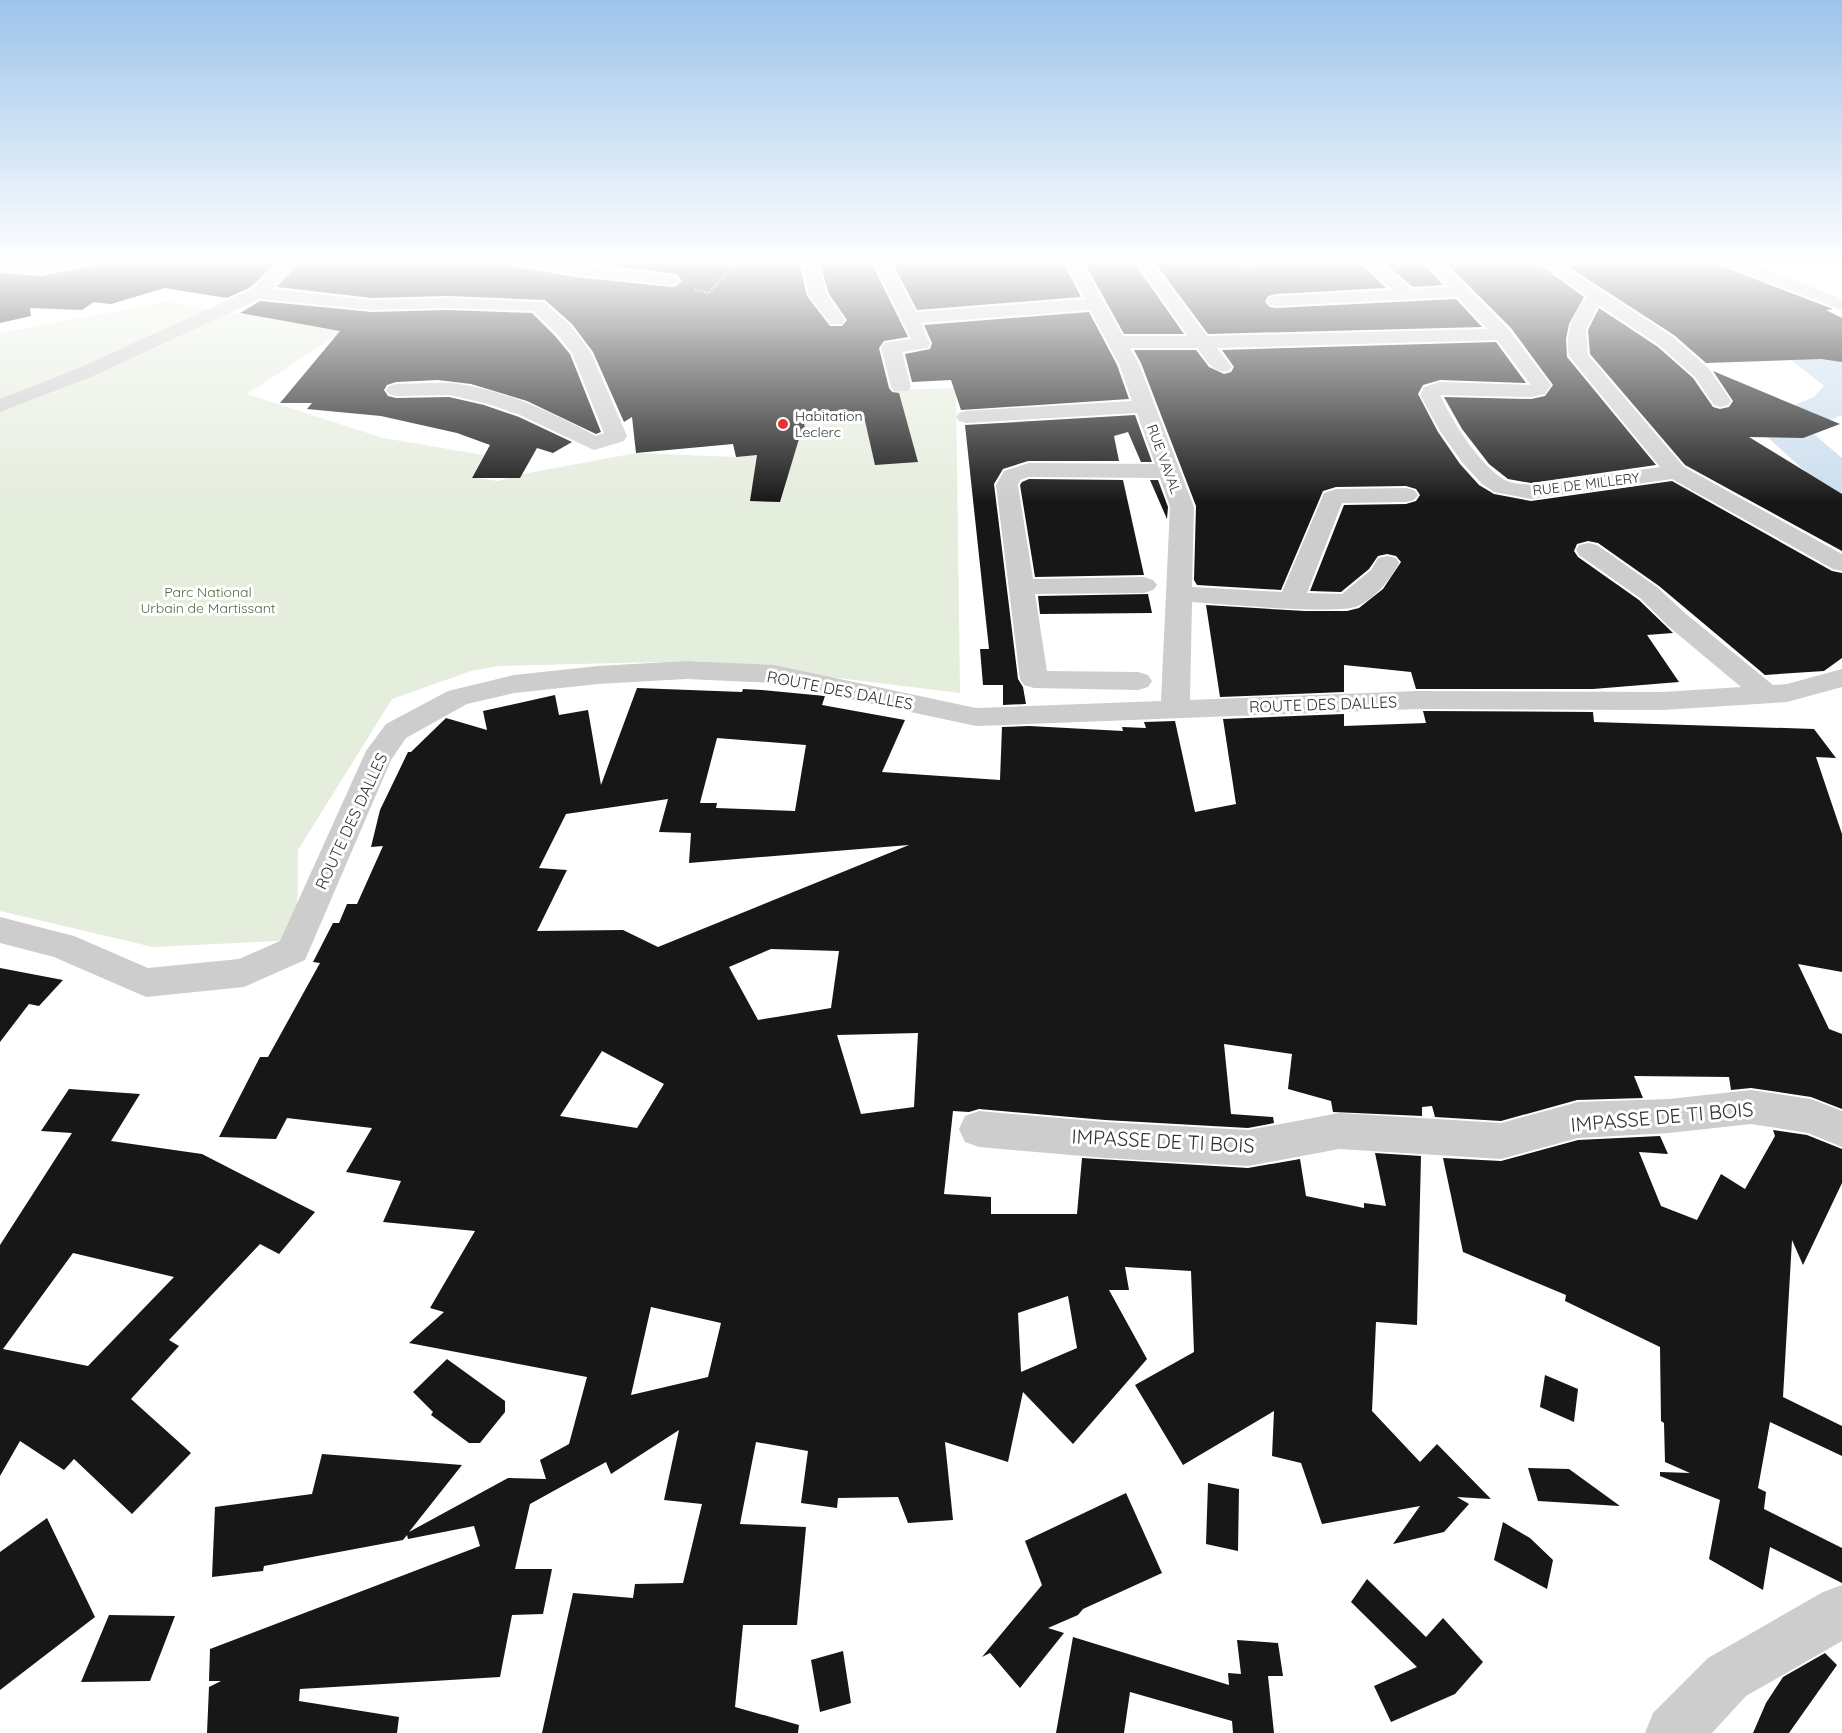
<svg xmlns="http://www.w3.org/2000/svg" width="1842" height="1733" viewBox="0 0 1842 1733" font-family="Quicksand,sans-serif">
  <style>
    .green { fill: #e5eddd }
    .lines { fill: none; stroke-linecap: round; stroke-linejoin: round }
    .river { fill: #cadded; fill-rule: evenodd }
    .building { fill: #171717; fill-rule: evenodd }
    .path { stroke: #cdcdcd; stroke-width: 2; stroke-dasharray: 1.5 1.5; stroke-linecap: butt }
    .minor { fill: #cdcdcd; fill-rule: evenodd }
    .poi-dot { fill: #e83031; stroke: #fff; stroke-width: 2 }
    .labels { text-anchor: middle; stroke-width: 6; stroke-linejoin: round; paint-order: stroke }
    .far-poi-label { font-size: 14px; fill: #303030; stroke: #fff; text-anchor: start }
    .far-street-label { font-size: 14px; fill: #303030; stroke: #fff }
    .far-park-label { font-size: 14px; fill: #4f6d3c; stroke: #fff }
    .street-label { font-size: 16px; fill: #303030; stroke: #fff }
    .near-street-label { font-size: 20px; fill: #303030; stroke: #fff }
  </style>
  <rect width="100%" height="100%" fill="#fff"/>
  <path class="green" d="M 166,302 L 343,331 L 247,394 L 383,438 L 484,455 L 472,477 L 498,481 L 523,474 L 636,453 L 736,457 L 734,395 L 956,388 L 960,693 L 699,661 L 499,666 L 471,671 L 392,699 L 298,850 L 297,940 L 153,947 L 0,911 L 0,333 Z"/>
  <g class="lines">
    <path class="river" d="M 1624,260 L 1671,260 L 1789,303 L 1804,334 L 1842,362 L 1842,415 L 1808,429 L 1842,458 L 1842,494 L 1826,490 L 1765,435 L 1759,426 L 1765,417 L 1814,397 L 1824,386 L 1775,347 L 1762,316 L 1628,267 Z"/>
  </g>
  <path class="building" d="M 96,260 L 279,260 L 251,287 L 227,298 L 165,288 L 111,304 L 94,302 L 82,310 L 30,308 L 31,316 L 0,323 L 0,273 L 41,276 L 92,266 Z
    M 301,260 L 440,260 L 509,263 L 512,266 L 575,277 L 671,287 L 677,286 L 682,281 L 677,274 L 565,260 L 695,260 L 695,264 L 750,263 L 751,260 L 799,260 L 807,296 L 830,326 L 842,326 L 847,320 L 829,294 L 819,260 L 870,260 L 908,337 L 884,341 L 879,348 L 889,388 L 892,392 L 899,393 L 918,462 L 875,465 L 863,412 L 803,416 L 805,429 L 802,429 L 780,502 L 750,501 L 757,455 L 736,457 L 733,444 L 636,453 L 632,417 L 624,422 L 593,352 L 572,324 L 545,300 L 448,296 L 372,298 L 277,287 Z
    M 891,260 L 1062,260 L 1081,297 L 917,310 Z
    M 1083,260 L 1132,260 L 1184,334 L 1124,334 Z
    M 1153,260 L 1231,260 L 1237,266 L 1357,260 L 1386,288 L 1276,294 L 1268,296 L 1265,302 L 1270,307 L 1276,308 L 1456,299 L 1482,327 L 1208,334 Z
    M 1380,260 L 1421,260 L 1443,285 L 1413,287 Z
    M 1443,260 L 1533,260 L 1584,297 L 1569,324 L 1566,339 L 1567,357 L 1656,465 L 1531,483 L 1508,479 L 1489,464 L 1462,429 L 1444,397 L 1531,399 L 1545,396 L 1553,385 L 1511,328 Z
    M 1558,260 L 1718,260 L 1721,266 L 1833,309 L 1826,310 L 1842,318 L 1842,362 L 1821,359 L 1706,363 L 1674,335 Z
    M 260,301 L 372,312 L 448,310 L 532,313 L 555,336 L 570,354 L 601,432 L 596,434 L 527,401 L 471,384 L 438,380 L 396,382 L 387,385 L 384,390 L 388,396 L 396,398 L 449,397 L 484,405 L 519,417 L 572,442 L 553,453 L 537,448 L 520,478 L 472,478 L 490,445 L 457,433 L 381,416 L 307,409 L 312,403 L 280,403 L 340,331 L 240,313 Z
    M 1599,308 L 1658,347 L 1693,378 L 1713,407 L 1720,409 L 1729,407 L 1733,401 L 1713,371 L 1840,424 L 1803,438 L 1749,437 L 1842,494 L 1842,551 L 1685,465 L 1590,354 L 1588,330 Z
    M 1089,312 L 1117,365 L 1129,399 L 961,410 L 951,380 L 912,382 L 905,354 L 930,349 L 932,343 L 924,325 Z
    M 1496,342 L 1526,383 L 1440,380 L 1423,385 L 1418,394 L 1438,432 L 1460,464 L 1479,485 L 1494,494 L 1531,501 L 1672,481 L 1832,571 L 1842,573 L 1842,658 L 1824,671 L 1765,675 L 1659,586 L 1598,543 L 1588,541 L 1577,544 L 1574,551 L 1578,557 L 1639,600 L 1673,633 L 1647,635 L 1679,682 L 1593,689 L 1416,689 L 1411,672 L 1344,665 L 1344,692 L 1220,697 L 1206,605 L 1305,611 L 1347,611 L 1359,608 L 1383,589 L 1401,562 L 1396,556 L 1387,554 L 1378,556 L 1369,569 L 1341,592 L 1310,591 L 1344,505 L 1406,504 L 1416,501 L 1420,495 L 1416,489 L 1406,486 L 1336,487 L 1323,491 L 1281,590 L 1197,585 L 1194,580 L 1196,506 L 1141,363 L 1134,350 L 1196,350 L 1209,367 L 1224,374 L 1231,372 L 1234,367 L 1222,350 Z
    M 1135,415 L 1152,462 L 1141,462 L 1128,432 L 1114,436 L 1119,461 L 1028,461 L 1003,469 L 994,484 L 1018,679 L 1023,687 L 1026,704 L 1003,705 L 1003,685 L 983,685 L 980,649 L 989,649 L 965,425 Z
    M 1029,479 L 1123,480 L 1144,575 L 1035,577 L 1020,485 L 1022,482 Z
    M 1150,480 L 1158,480 L 1168,507 L 1167,519 Z
    M 1148,594 L 1152,613 L 1040,614 L 1038,596 Z
    M 637,688 L 742,692 L 743,689 L 762,690 L 825,696 L 822,705 L 905,720 L 882,772 L 1000,780 L 1002,727 L 1029,726 L 1123,731 L 1122,727 L 1146,728 L 1144,722 L 1175,721 L 1195,812 L 1236,804 L 1223,719 L 1344,714 L 1344,726 L 1426,723 L 1423,711 L 1593,712 L 1594,722 L 1814,729 L 1836,758 L 1816,757 L 1842,834 L 1842,972 L 1798,964 L 1829,1029 L 1842,1034 L 1842,1109 L 1811,1097 L 1751,1088 L 1731,1090 L 1729,1077 L 1634,1076 L 1643,1098 L 1577,1100 L 1501,1121 L 1435,1117 L 1432,1106 L 1422,1107 L 1422,1116 L 1333,1112 L 1331,1101 L 1288,1089 L 1292,1054 L 1224,1044 L 1231,1114 L 1273,1117 L 1274,1123 L 1248,1128 L 1105,1120 L 979,1109 L 969,1112 L 953,1111 L 944,1194 L 991,1197 L 991,1214 L 1077,1214 L 1082,1158 L 1248,1168 L 1300,1159 L 1306,1196 L 1364,1208 L 1364,1203 L 1386,1206 L 1375,1153 L 1421,1156 L 1417,1325 L 1376,1322 L 1372,1411 L 1420,1462 L 1437,1444 L 1491,1499 L 1457,1497 L 1469,1504 L 1444,1532 L 1393,1544 L 1420,1506 L 1322,1524 L 1301,1463 L 1272,1456 L 1274,1411 L 1183,1465 L 1135,1385 L 1194,1352 L 1191,1271 L 1125,1267 L 1129,1290 L 1109,1290 L 1147,1359 L 1073,1444 L 1023,1392 L 1008,1462 L 945,1442 L 953,1520 L 908,1523 L 898,1497 L 838,1498 L 837,1508 L 801,1503 L 808,1451 L 756,1442 L 740,1524 L 806,1527 L 797,1625 L 743,1625 L 735,1707 L 799,1725 L 798,1733 L 542,1733 L 573,1593 L 633,1598 L 635,1584 L 683,1583 L 702,1504 L 664,1500 L 679,1430 L 611,1474 L 606,1462 L 530,1504 L 515,1569 L 552,1569 L 543,1614 L 512,1615 L 500,1677 L 300,1689 L 299,1701 L 399,1717 L 397,1733 L 207,1733 L 209,1687 L 221,1681 L 209,1681 L 210,1649 L 480,1546 L 474,1526 L 408,1539 L 407,1535 L 403,1540 L 264,1566 L 263,1571 L 212,1577 L 215,1507 L 312,1494 L 322,1454 L 462,1465 L 409,1532 L 508,1478 L 546,1479 L 540,1460 L 569,1444 L 587,1377 L 409,1343 L 444,1312 L 430,1308 L 475,1231 L 383,1222 L 401,1181 L 346,1172 L 372,1128 L 287,1118 L 276,1139 L 219,1137 L 260,1057 L 268,1057 L 320,963 L 313,962 L 333,923 L 339,923 L 347,904 L 357,904 L 383,846 L 371,847 L 380,810 L 408,752 L 411,752 L 446,718 L 487,730 L 483,711 L 555,695 L 559,715 L 588,710 L 601,785 ZM 717,738 L 806,745 L 795,811 L 716,808 L 717,803 L 700,803 ZM 668,799 L 659,832 L 691,833 L 689,863 L 909,845 L 658,947 L 623,930 L 537,931 L 567,870 L 539,868 L 566,814 ZM 771,949 L 839,951 L 831,1008 L 758,1020 L 729,967 ZM 918,1033 L 914,1107 L 861,1114 L 837,1035 ZM 602,1051 L 664,1084 L 637,1128 L 560,1116 ZM 1068,1296 L 1077,1348 L 1021,1372 L 1018,1313 ZM 651,1307 L 721,1323 L 708,1377 L 631,1395 Z
    M 0,968 L 63,980 L 39,1006 L 29,1004 L 0,1042 Z
    M 69,1089 L 140,1094 L 111,1141 L 202,1154 L 315,1212 L 279,1254 L 260,1244 L 169,1340 L 179,1346 L 131,1399 L 191,1453 L 132,1514 L 74,1459 L 64,1470 L 20,1441 L 0,1476 L 0,1245 L 72,1133 L 41,1131 ZM 73,1253 L 174,1277 L 88,1366 L 3,1349 Z
    M 1773,1130 L 1807,1135 L 1842,1149 L 1842,1183 L 1803,1265 L 1792,1240 L 1783,1397 L 1842,1426 L 1842,1456 L 1770,1422 L 1758,1488 L 1766,1492 L 1764,1509 L 1842,1548 L 1842,1583 L 1770,1547 L 1763,1590 L 1709,1559 L 1720,1500 L 1660,1476 L 1660,1472 L 1690,1473 L 1665,1462 L 1664,1423 L 1661,1421 L 1660,1347 L 1565,1301 L 1566,1295 L 1463,1252 L 1443,1158 L 1501,1161 L 1578,1140 L 1660,1136 L 1668,1154 L 1639,1152 L 1661,1206 L 1697,1220 L 1721,1174 L 1745,1189 L 1775,1136 Z
    M 447,1359 L 505,1401 L 505,1412 L 480,1443 L 469,1443 L 431,1415 L 433,1412 L 413,1392 Z
    M 1545,1375 L 1578,1389 L 1574,1422 L 1540,1407 Z
    M 1528,1468 L 1569,1469 L 1620,1506 L 1538,1501 Z
    M 1208,1483 L 1239,1489 L 1238,1551 L 1206,1544 Z
    M 1126,1493 L 1162,1573 L 1083,1609 L 1078,1615 L 1048,1628 L 1064,1633 L 1020,1688 L 990,1653 L 982,1657 L 1042,1585 L 1025,1541 Z
    M 47,1518 L 95,1617 L 0,1690 L 0,1552 Z
    M 1503,1522 L 1530,1538 L 1553,1560 L 1547,1589 L 1494,1560 Z
    M 1367,1579 L 1426,1637 L 1443,1618 L 1483,1662 L 1455,1694 L 1391,1722 L 1374,1686 L 1417,1667 L 1351,1602 Z
    M 109,1615 L 175,1616 L 150,1681 L 81,1682 Z
    M 1073,1637 L 1229,1685 L 1228,1673 L 1241,1674 L 1237,1640 L 1278,1643 L 1283,1676 L 1268,1676 L 1274,1733 L 1233,1733 L 1232,1721 L 1130,1692 L 1124,1733 L 1056,1733 Z
    M 843,1651 L 851,1703 L 820,1712 L 811,1660 Z
    M 1825,1653 L 1837,1665 L 1789,1733 L 1753,1733 L 1766,1703 L 1783,1677 Z"/>
  <g class="lines">
    <path class="path" d="M 1813,260 L 1823,270
      M 695,290 L 709,293 L 739,260"/>
    <path class="minor" d="M 61,260 L 94,260 L 92,264 L 41,274 L 0,271 L 0,261 L 41,264 Z
      M 282,260 L 299,260 L 272,289 L 372,300 L 448,298 L 544,302 L 571,326 L 591,353 L 627,436 L 624,441 L 594,450 L 520,415 L 485,403 L 449,395 L 396,396 L 389,394 L 386,390 L 389,386 L 396,384 C 415,384 433,382 452,383 C 503,389 551,412 596,436 L 604,433 L 572,353 L 557,334 L 533,311 L 448,308 L 372,310 L 260,299 L 93,376 L 0,412 L 0,399 L 79,368 L 252,289 Z
      M 510,260 L 547,260 L 671,275 L 677,276 L 680,280 L 677,284 L 671,285 L 575,275 L 518,265 L 512,264 Z
      M 801,260 L 817,260 L 827,295 L 845,320 L 842,324 L 830,324 L 809,295 Z
      M 872,260 L 888,260 L 916,312 L 1085,299 L 1064,260 L 1080,260 L 1123,336 L 1188,336 L 1134,260 L 1150,260 L 1207,336 L 1487,329 L 1457,297 L 1276,306 L 1270,305 L 1267,301 L 1270,297 L 1276,296 L 1392,290 L 1359,260 L 1377,260 L 1412,289 L 1448,287 L 1423,260 L 1440,260 L 1509,330 L 1551,385 L 1545,394 L 1531,397 L 1440,395 C 1452,421 1481,468 1507,481 C 1515,484 1523,484 1531,485 L 1660,467 L 1569,356 C 1565,331 1572,316 1587,297 L 1535,260 L 1554,260 L 1673,337 L 1709,369 L 1731,401 L 1728,405 L 1721,407 L 1714,405 L 1695,377 L 1659,345 L 1599,305 L 1597,307 L 1586,330 L 1588,355 L 1684,467 L 1842,554 L 1842,571 L 1833,569 L 1672,479 L 1531,499 L 1494,492 L 1481,483 L 1462,462 L 1440,431 L 1420,395 L 1424,387 L 1440,382 L 1531,385 L 1497,340 L 1217,348 L 1232,367 L 1229,371 C 1213,375 1206,359 1197,348 L 1130,348 L 1139,364 L 1194,507 L 1192,587 L 1282,592 L 1324,493 L 1336,489 L 1406,488 L 1414,490 L 1418,495 L 1414,500 L 1406,502 L 1342,503 L 1307,593 L 1342,594 L 1371,570 L 1378,558 L 1387,556 L 1396,558 L 1399,563 C 1391,579 1375,598 1358,606 C 1341,615 1219,604 1192,602 L 1190,700 L 1417,691 L 1663,692 L 1741,687 L 1668,626 L 1640,598 L 1579,555 L 1576,550 L 1579,545 L 1588,543 L 1597,545 L 1658,588 L 1686,614 L 1773,685 L 1787,684 L 1842,669 L 1842,687 L 1787,702 L 1663,710 L 1417,709 L 976,726 L 774,683 L 686,679 L 598,684 L 514,693 L 467,704 L 406,738 L 391,760 L 305,960 L 244,987 L 146,997 L 54,957 L 0,943 L 0,917 L 74,936 L 148,968 L 239,959 L 280,941 L 366,751 L 386,724 L 448,691 L 514,675 L 598,666 L 686,661 L 774,665 L 976,708 L 1161,701 L 1170,507 L 1160,478 L 1029,477 L 1020,480 L 1018,485 L 1033,579 L 1144,577 L 1153,580 L 1157,585 L 1153,590 L 1144,593 L 1035,594 L 1047,671 L 1138,672 L 1148,675 L 1152,681 L 1148,687 L 1138,690 L 1034,688 L 1024,685 L 1020,679 L 996,485 L 1004,471 L 1029,463 L 1155,464 L 1137,413 L 966,423 L 959,421 L 956,417 L 959,413 L 966,411 L 1132,401 L 1119,364 L 1090,310 L 921,323 L 930,344 L 928,348 L 902,352 L 911,387 L 908,391 L 894,391 L 891,387 L 881,347 L 884,343 L 911,339 Z
      M 1720,260 L 1743,260 L 1842,299 L 1842,310 L 1722,264 Z
      M 1751,1090 L 1811,1099 L 1842,1111 L 1842,1147 L 1808,1133 L 1751,1124 L 1669,1133 L 1578,1138 L 1501,1159 L 1339,1149 L 1248,1166 L 1105,1158 L 979,1147 L 965,1142 L 959,1129 L 965,1116 L 979,1111 L 1105,1122 L 1248,1130 L 1339,1113 L 1501,1123 L 1578,1102 L 1669,1099 Z
      M 1842,1585 L 1842,1641 L 1746,1696 L 1712,1733 L 1645,1733 L 1653,1713 L 1708,1658 L 1823,1592 Z"/>
  </g>
  <linearGradient id="sky" x2="0" y2="1"><stop stop-color="#9cc4ea"/><stop offset="0.52" stop-color="#fff"/><stop offset="1" stop-color="#fff" stop-opacity="0"/></linearGradient>
  <rect width="1842" height="503" fill="url(#sky)"/>
  <circle class="poi-dot" cx="783" cy="424" r="6"/>
  <g class="labels">
    <g class="far-poi-label">
      <text x="795" y="421">Habitation<tspan x="795" dy="16">Leclerc</tspan></text>
    </g>
    <g class="far-street-label">
      <text transform="translate(1164 459) rotate(70)" y="5">RUE VAVAL</text>
      <text transform="translate(1586 484) rotate(-7)" y="5">RUE DE MILLERY</text>
    </g>
    <g class="far-park-label">
      <text x="208" y="597">Parc National<tspan x="208" dy="16">Urbain de Martissant</tspan></text>
    </g>
    <g class="street-label">
      <text transform="translate(840 690) rotate(11)" y="6">ROUTE DES DALLES</text>
      <text transform="translate(1323 704) rotate(-2)" y="6">ROUTE DES DALLES</text>
      <text transform="translate(351 821) rotate(-65)" y="6">ROUTE DES DALLES</text>
    </g>
    <g class="near-street-label">
      <text transform="translate(1662 1117) rotate(-5)" y="7">IMPASSE DE TI BOIS</text>
      <text transform="translate(1163 1141) rotate(3)" y="7">IMPASSE DE TI BOIS</text>
    </g>
  </g>
</svg>
